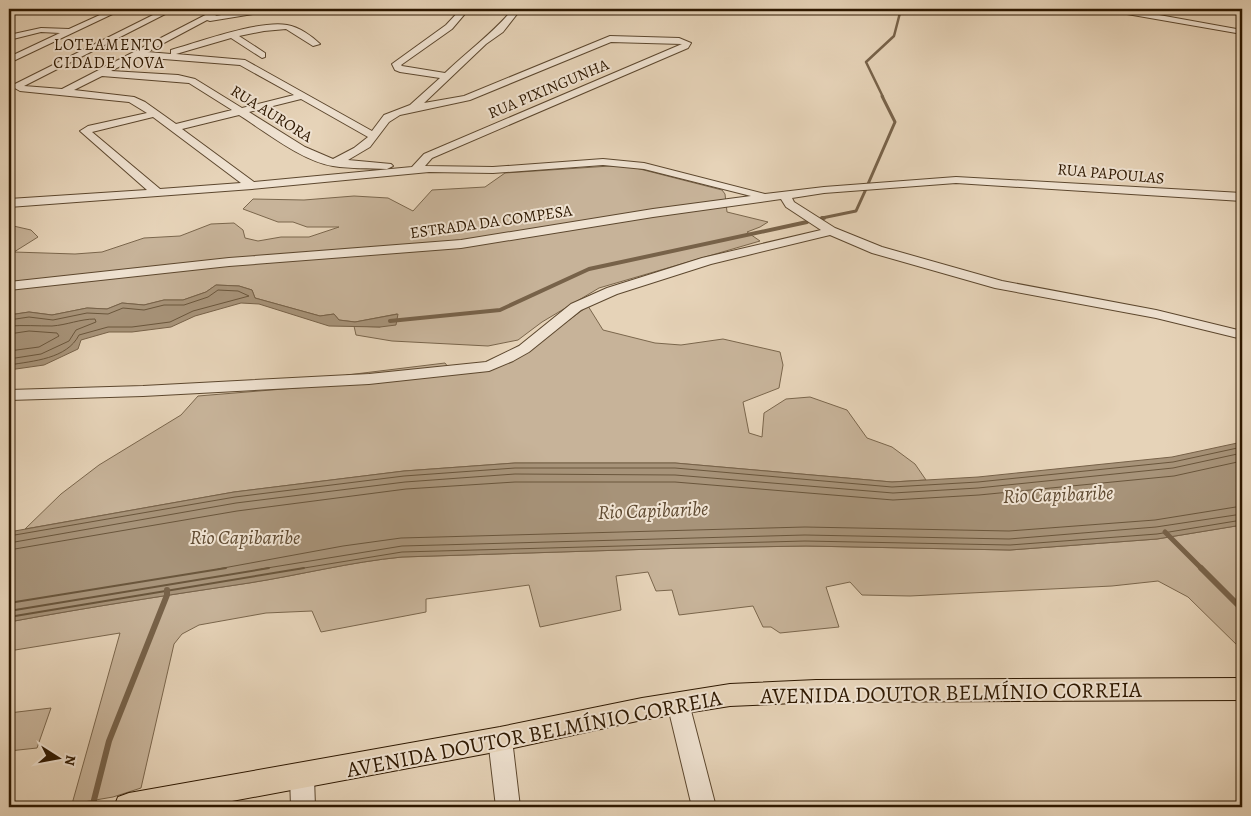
<svg xmlns="http://www.w3.org/2000/svg" width="1251" height="816" viewBox="0 0 1251 816" font-family="Alegreya,serif">
  <style>
    .green { fill: #c7b399; stroke: #7a664c }
    .water { fill: #a79379; stroke: #776249 }
    .lines { fill: none; stroke-linecap: round; stroke-linejoin: round }
    .shore-far1 { stroke: #6a563c; stroke-width: 1 }
    .shore { stroke: #6a563c; stroke-width: 2 }
    .stream-far4 { stroke: #776249; stroke-width: 2.5 }
    .stream-far3 { stroke: #776249; stroke-width: 3 }
    .stream-far2 { stroke: #776249; stroke-width: 4 }
    .stream-far1 { stroke: #776249; stroke-width: 5 }
    .stream { stroke: #776249; stroke-width: 6 }
    .minor-casing { stroke: #5c472e; stroke-width: 2 }
    .major-casing { stroke: #2e1800; stroke-width: 2 }
    .minor { fill: #efe2d1; fill-rule: evenodd }
    .major { fill: #e6d3b8; fill-rule: evenodd }
    .labels { text-anchor: middle; stroke-width: 4; stroke-linejoin: round; paint-order: stroke }
    .far-neighbourhood-label { font-size: 16px; letter-spacing: 1px; fill: #2e1800; stroke: #efe2d1 }
    .far-street-label { font-size: 16px; fill: #2e1800; stroke: #efe2d1 }
    .water-label { font-size: 20px; font-style: italic; fill: #5e4930; stroke: #efe2d1 }
    .near-street-label { font-size: 22px; fill: #2e1800; stroke: #efe2d1 }
  </style>
  <rect width="100%" height="100%" fill="#e6d3b8"/>
  <filter id="stains"><feTurbulence type="fractalNoise" baseFrequency=".004" numOctaves="4"/><feColorMatrix values="0 0 0 0 .2 0 0 0 0 .09 0 0 0 0 .02 0 0 0 .5 -.17"/></filter>
  <radialGradient id="worn" r=".72"><stop offset=".6" stop-color="#630" stop-opacity="0"/><stop offset="1" stop-color="#630" stop-opacity=".3"/></radialGradient>
  <path class="green" d="M 610,166 L 632,167 L 722,190 L 725,194 L 727,212 L 768,222 L 760,227 L 747,232 L 760,241 L 599,288 L 542,322 L 518,340 L 488,346 L 392,341 L 356,335 L 354,326 L 380,327 L 397,314 L 355,322 L 339,320 L 334,314 L 320,316 L 255,298 L 252,290 L 239,286 L 216,285 L 206,292 L 183,300 L 164,300 L 144,305 L 122,303 L 107,309 L 87,308 L 52,315 L 29,312 L 9,315 L 9,225 L 31,230 L 38,237 L 14,252 L 75,254 L 102,252 L 144,238 L 180,236 L 211,224 L 234,223 L 243,230 L 245,238 L 258,241 L 281,237 L 309,237 L 339,227 L 307,227 L 293,222 L 278,222 L 243,209 L 253,199 L 304,200 L 354,196 L 388,198 L 413,211 L 432,190 L 485,187 L 505,173 Z
    M 588,306 L 603,330 L 655,343 L 681,345 L 723,339 L 780,352 L 783,365 L 779,388 L 743,402 L 749,433 L 762,437 L 764,413 L 786,399 L 810,397 L 847,410 L 867,438 L 892,447 L 915,464 L 926,480 L 892,482 L 675,463 L 515,463 L 404,471 L 234,492 L 25,529 L 61,494 L 99,465 L 181,415 L 198,396 L 308,387 L 347,375 L 445,363 L 453,373 L 519,357 Z
    M 1242,525 L 1242,650 L 1188,597 L 1158,581 L 1112,586 L 910,596 L 862,595 L 850,582 L 826,587 L 839,627 L 780,633 L 771,627 L 763,627 L 753,606 L 679,615 L 672,590 L 656,591 L 648,572 L 616,576 L 621,610 L 540,627 L 529,585 L 426,599 L 426,612 L 321,632 L 312,611 L 266,613 L 199,625 L 182,634 L 174,644 L 141,788 L 113,797 L 72,804 L 120,633 L 9,651 L 9,622 C 89,607 169,595 249,583 C 300,575 350,562 402,557 L 686,548 L 806,546 L 1010,550 L 1157,539 Z
    M 51,708 L 37,748 L 9,751 L 9,713 Z"/>
  <path class="water" d="M 216,285 L 239,286 L 252,290 L 255,298 L 320,316 L 334,314 L 339,320 L 355,322 L 398,314 L 396,325 L 380,327 L 329,326 L 259,304 L 241,303 L 195,316 L 171,327 L 132,332 L 109,332 L 81,340 L 78,349 L 44,365 L 9,370 L 9,315 L 29,312 L 52,315 L 87,308 L 107,309 L 122,303 L 144,305 L 164,300 L 183,300 L 206,292 Z
    M 1242,442 L 1242,525 L 1157,539 L 1010,550 L 806,546 L 686,548 L 402,557 C 350,562 300,575 249,583 C 169,595 89,607 9,622 L 9,532 L 234,492 L 404,471 L 515,463 L 675,463 L 892,482 L 978,477 L 1172,457 Z"/>
  <g class="lines">
    <path class="shore-far1" d="M 9,320 L 29,317 L 53,320 L 87,313 L 108,314 L 123,308 L 144,310 L 164,305 L 184,305 L 208,297 L 218,290 L 238,291 L 249,296 L 193,311 L 170,322 L 132,327 L 108,327 L 79,335 C 67,359 33,361 9,365
      M 9,326 C 24,325 38,326 52,326 C 67,325 80,319 95,319 L 96,322 L 76,330 L 69,341 L 41,354 L 9,359
      M 9,334 L 29,331 L 57,333 L 59,336 L 39,347 L 9,351
      M 9,536 L 235,497 L 404,476 L 515,468 L 675,468 L 892,487 L 978,482 L 1173,462 L 1242,447
      M 9,543 L 236,503 L 405,482 L 515,474 L 675,475 L 893,493 L 978,488 L 1173,468 L 1242,453
      M 9,550 L 237,511 L 406,489 L 515,482 L 675,482 L 893,500 L 979,495 L 1174,476 L 1242,461
      M 218,569 L 343,546 L 401,538 L 805,527 L 1009,531 L 1155,520 L 1242,506
      M 261,569 L 402,546 L 805,535 L 1009,539 L 1156,527 L 1242,514
      M 298,569 L 402,552 L 805,541 L 1010,545 L 1157,534 L 1242,520"/>
    <path class="shore" d="M 9,603 L 226,568
      M 9,611 L 269,568
      M 9,617 L 304,568"/>
    <path class="stream-far4" d="M 883,97 L 866,62 L 894,36 L 901,9"/>
    <path class="stream-far3" d="M 868,184 L 895,122 L 882,96
      M 822,218 L 856,211 L 866,189"/>
    <path class="stream-far2" d="M 822,218 L 824,218
      M 390,321 L 500,310 L 589,269 L 807,222"/>
    <path class="stream-far1" d="M 1165,532 L 1202,569"/>
    <path class="stream" d="M 1201,568 L 1242,609
      M 94,800 L 109,741 L 167,595 L 167,590"/>
    <defs>
      <path id="minor" d="M 113,9 L 123,9 L 9,63 L 9,57 L 60,33 L 41,32 L 9,40 L 9,35 L 41,28 L 69,29 Z
        M 165,9 L 175,9 L 24,86 L 62,89 L 217,9 L 226,9 L 215,16 L 259,9 L 276,9 L 272,11 L 210,21 L 207,20 L 147,52 L 171,54 L 171,50 C 199,42 259,20 287,25 C 299,27 312,36 320,44 L 313,46 L 286,29 L 264,31 L 239,36 L 265,53 L 265,57 L 262,58 L 231,38 L 176,54 L 245,60 L 372,131 L 384,115 L 410,105 L 440,78 L 400,72 L 395,70 L 392,64 L 446,25 L 461,9 L 469,9 L 452,29 L 401,65 L 402,66 L 445,73 C 468,51 493,33 513,9 L 521,9 L 503,32 L 486,44 L 424,103 L 464,96 L 610,36 L 679,38 L 691,43 L 688,48 L 432,158 L 425,166 L 493,167 L 603,159 L 644,163 L 765,194 L 824,187 L 956,177 L 1242,193 L 1242,201 L 956,183 L 824,193 L 792,198 L 794,202 L 835,228 L 882,247 L 1002,281 L 1156,310 L 1242,331 L 1242,339 L 1156,318 L 995,288 L 872,253 L 830,235 L 711,264 L 617,294 L 581,310 L 529,352 L 513,361 L 489,371 L 369,384 L 143,396 L 9,400 L 9,390 L 143,386 L 369,374 L 486,362 L 519,346 L 571,304 L 607,288 L 702,258 L 821,230 L 786,207 L 781,199 L 653,217 L 461,248 L 229,266 L 9,290 L 9,282 L 229,258 L 461,240 L 653,209 L 751,196 L 644,169 L 603,165 L 493,173 L 429,172 L 252,189 L 9,207 L 9,199 L 147,190 L 80,131 L 88,126 L 147,113 L 129,102 L 20,91 L 11,86 ZM 611,42 L 682,44 L 424,154 L 412,167 L 254,182 L 182,129 L 239,115 C 266,132 302,161 333,166 C 351,169 369,168 387,169 L 393,166 L 391,164 L 348,160 L 370,147 L 389,122 L 400,115 L 470,100 ZM 138,57 L 240,65 L 294,95 L 242,108 L 195,79 L 178,75 L 111,71 ZM 102,76 L 189,83 L 232,110 L 176,124 L 145,102 L 134,97 L 74,90 ZM 301,99 L 368,137 L 354,148 L 333,159 L 305,147 L 249,112 ZM 153,117 L 241,183 L 160,189 L 92,132 Z
        M 1115,9 L 1126,9 L 1242,30 L 1242,34 L 1127,14 Z
        M 1227,9 L 1242,9 L 1242,13 L 1228,11 Z
        M 678,694 L 686,697 L 689,703 L 716,807 L 692,807 L 667,703 L 670,697 Z
        M 500,729 L 508,732 L 512,739 L 520,807 L 496,807 L 488,739 L 492,732 Z
        M 302,767 L 311,770 L 314,777 L 315,807 L 291,807 L 290,777 L 293,770 Z"/>
      <path id="major" d="M 1242,678 L 1242,700 L 816,702 L 730,706 L 642,720 L 500,751 L 200,807 L 114,807 L 118,797 L 129,793 L 500,727 L 642,698 L 730,684 L 816,680 Z"/>
    </defs>
    <use href="#minor" class="minor-casing"/>
    <use href="#major" class="major-casing"/>
    <use href="#minor" class="minor"/>
    <use href="#major" class="major"/>
  </g>
  <g class="labels">
    <g class="far-neighbourhood-label">
      <text x="109" y="50">LOTEAMENTO<tspan x="109" dy="18">CIDADE NOVA</tspan></text>
    </g>
    <g class="far-street-label">
      <text transform="translate(548 88) rotate(-23)" y="6">RUA PIXINGUNHA</text>
      <text transform="translate(272 113) rotate(32)" y="6">RUA AURORA</text>
      <text transform="translate(1111 173) rotate(5)" y="6">RUA PAPOULAS</text>
      <text transform="translate(491 221) rotate(-8)" y="6">ESTRADA DA COMPESA</text>
    </g>
    <g class="water-label">
      <text transform="translate(1058 494) rotate(-2)" y="7">Rio Capibaribe</text>
      <text transform="translate(653 510) rotate(-2)" y="7">Rio Capibaribe</text>
      <text x="245" y="544">Rio Capibaribe</text>
    </g>
    <g class="near-street-label">
      <text transform="translate(951 692) rotate(-1)" y="8">AVENIDA DOUTOR BELMÍNIO CORREIA</text>
      <text transform="translate(534 733) rotate(-11)" y="8">AVENIDA DOUTOR BELMÍNIO CORREIA</text>
    </g>
  </g>
  <rect width="1251" height="816" fill="none" stroke="#e6d3b8" stroke-width="30"/>
  <rect x="10" y="10" width="1231" height="796" fill="none" stroke="#2e1800" stroke-width="2.5"/>
  <rect x="15" y="15" width="1221" height="786" fill="none" stroke="#2e1800"/>
  <g transform="translate(58 758) rotate(101)" stroke="#efe2d1" stroke-width="4" paint-order="stroke">
  <path d="M0-4L9 19L0 12L-9 19Z" fill="#2e1800"/>
  <text y="-8" font-size="14" font-weight="bold" text-anchor="middle" fill="#2e1800">N</text>
  </g>
  <rect width="100%" height="100%" filter="url(#stains)"/>
  <rect width="100%" height="100%" fill="url(#worn)"/>
</svg>
